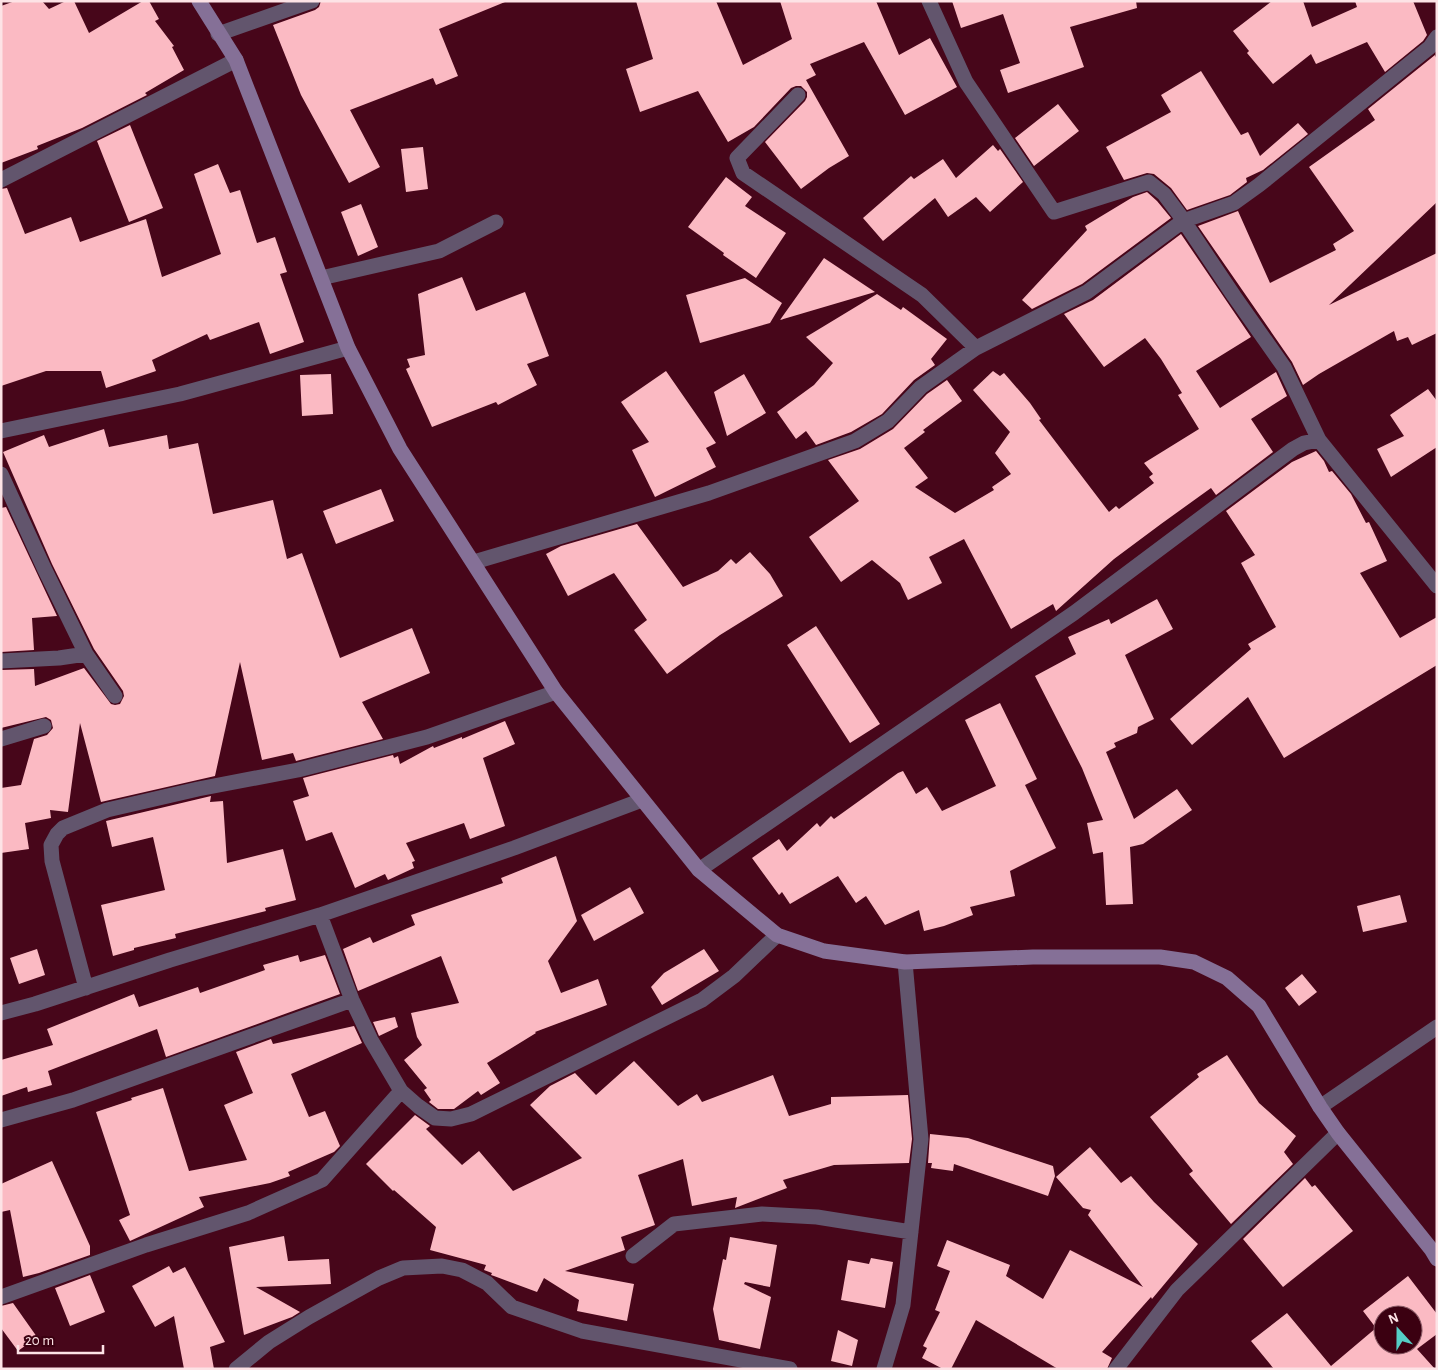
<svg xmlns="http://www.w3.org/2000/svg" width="1438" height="1370" viewBox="0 0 1438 1370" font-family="'Alegreya Sans',sans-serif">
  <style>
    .building { fill: #fbbac3; fill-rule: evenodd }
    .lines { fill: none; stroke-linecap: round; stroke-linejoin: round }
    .lane { stroke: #62556d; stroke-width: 15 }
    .street { stroke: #62556d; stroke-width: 15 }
    .secondary { stroke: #857097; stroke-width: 15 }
  </style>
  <rect width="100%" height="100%" fill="#47061a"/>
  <path class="building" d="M 15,1 L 42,1 L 49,9 L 66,1 L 74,1 L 89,33 L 143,1 L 149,1 L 159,19 L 155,21 L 174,46 L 172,47 L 184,70 L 145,93 L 147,95 L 82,128 L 37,146 L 38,149 L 1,163 L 1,6 Z
    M 321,1 L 505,1 L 505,2 L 439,29 L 458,76 L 436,85 L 433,78 L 350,110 L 380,167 L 349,183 L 301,95 L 273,25 L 315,10 L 319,7 Z
    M 636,1 L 716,1 L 743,65 L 792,39 L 780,1 L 876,1 L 899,55 L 930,38 L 957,87 L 905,115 L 864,42 L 810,64 L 816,75 L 806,80 L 849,156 L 829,168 L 801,189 L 765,142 L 805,101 L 807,97 L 807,92 L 801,86 L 796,86 L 791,88 L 754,127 L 728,142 L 698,91 L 640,112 L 626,69 L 653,59 Z
    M 952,1 L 1136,1 L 1137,8 L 1070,27 L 1084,67 L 1008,93 L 1000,70 L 1020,63 L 1003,14 L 961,28 Z
    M 1272,1 L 1303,1 L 1312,27 L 1357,7 L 1355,1 L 1413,1 L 1427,35 L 1423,41 L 1385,72 L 1367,42 L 1316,64 L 1311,54 L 1273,84 L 1247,53 L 1249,51 L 1233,31 Z
    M 1435,55 L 1437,60 L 1437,202 L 1329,305 L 1437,253 L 1437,333 L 1412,345 L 1408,337 L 1397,341 L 1394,331 L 1319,374 L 1303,385 L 1292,362 L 1198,226 L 1238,211 L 1270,283 L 1336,250 L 1333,244 L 1354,231 L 1309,167 L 1375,120 L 1368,109 Z
    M 1201,71 L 1241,135 L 1248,132 L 1260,156 L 1298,123 L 1308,134 L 1263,170 L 1246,178 L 1247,182 L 1230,195 L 1187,210 L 1171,188 L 1154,174 L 1147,173 L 1124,180 L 1106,147 L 1171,112 L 1161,95 Z
    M 1058,104 L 1079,131 L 1034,166 L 1015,138 Z
    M 130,125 L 163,208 L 129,222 L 97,141 Z
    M 993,145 L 998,151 L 1000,149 L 1023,182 L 990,212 L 976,197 L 948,217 L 935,198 L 883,241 L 863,218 L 911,176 L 914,179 L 943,159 L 956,178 Z
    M 423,147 L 428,189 L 406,192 L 401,149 Z
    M 218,164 L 230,193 L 240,190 L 257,243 L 275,237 L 287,272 L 280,274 L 304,342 L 270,354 L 259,322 L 210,340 L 207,334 L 152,360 L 156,371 L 106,388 L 101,371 L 46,371 L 1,386 L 1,189 L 7,188 L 25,234 L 71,217 L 80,242 L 146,219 L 162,277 L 221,254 L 194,174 Z
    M 726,177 L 752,197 L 745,206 L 786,233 L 756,278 L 723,255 L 724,253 L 688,227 Z
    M 1147,192 L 1157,201 L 1171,218 L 1082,284 L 1032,309 L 1022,300 L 1087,230 L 1085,226 L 1133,197 Z
    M 361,204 L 378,247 L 358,256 L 341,212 Z
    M 1181,234 L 1251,337 L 1196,371 L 1220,408 L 1276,372 L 1287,396 L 1251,419 L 1273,452 L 1216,495 L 1211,488 L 1161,524 L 1114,559 L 1056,611 L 1053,604 L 1011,629 L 964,539 L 929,557 L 942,583 L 908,600 L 900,583 L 872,560 L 841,582 L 809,537 L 859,501 L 828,460 L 860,449 L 893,429 L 927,394 L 947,380 L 962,401 L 923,430 L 925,432 L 904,448 L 928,478 L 915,487 L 955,513 L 994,490 L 992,487 L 1011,474 L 995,453 L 1010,432 L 973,390 L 993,371 L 1000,376 L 1004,373 L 1030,403 L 1041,419 L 1039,420 L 1109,512 L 1116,506 L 1119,509 L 1154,483 L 1149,477 L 1153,474 L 1144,463 L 1199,429 L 1178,395 L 1182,393 L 1161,359 L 1145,338 L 1104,367 L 1064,314 L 1093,300 Z
    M 824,258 L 875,292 L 780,320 Z
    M 462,277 L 476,311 L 525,292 L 549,356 L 527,364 L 537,385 L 498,405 L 496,402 L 432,427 L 406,369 L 410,367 L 407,359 L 425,355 L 418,294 Z
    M 745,278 L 782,303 L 770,323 L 700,343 L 686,295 Z
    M 877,294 L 901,310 L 903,307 L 947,339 L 931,359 L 935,365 L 914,380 L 882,414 L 851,432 L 816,445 L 806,431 L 796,439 L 777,412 L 814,385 L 833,363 L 806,337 Z
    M 666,371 L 716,443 L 706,448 L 716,467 L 655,497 L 632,450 L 649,442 L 621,402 Z
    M 331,374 L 333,414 L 302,416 L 300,375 Z
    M 744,374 L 766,413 L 727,436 L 714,392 Z
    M 1428,389 L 1437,401 L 1437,447 L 1391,477 L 1377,449 L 1404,436 L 1390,415 Z
    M 104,429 L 109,447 L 167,435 L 169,449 L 198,443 L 213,514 L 273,500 L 287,559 L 302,553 L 340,658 L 412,628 L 430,673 L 362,702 L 383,739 L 296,761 L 293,753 L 262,760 L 240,662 L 215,776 L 101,802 L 80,723 L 68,812 L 50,810 L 51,818 L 25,823 L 29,849 L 1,853 L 1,788 L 21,785 L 34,739 L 47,735 L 53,728 L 51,720 L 46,717 L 1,728 L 1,670 L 34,669 L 35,686 L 84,668 L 111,704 L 115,705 L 120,704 L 124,696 L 123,691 L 94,649 L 52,564 L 3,452 L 44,435 L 49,447 Z
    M 1316,451 L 1324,461 L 1329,472 L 1332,471 L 1351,494 L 1366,523 L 1369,522 L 1387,561 L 1360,573 L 1400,638 L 1437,617 L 1437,665 L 1284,758 L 1248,697 L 1192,745 L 1170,719 L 1251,649 L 1248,644 L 1276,627 L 1241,563 L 1255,555 L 1226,511 L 1292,462 Z
    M 381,489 L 394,521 L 336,544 L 323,511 Z
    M 6,507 L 57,616 L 32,618 L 34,650 L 1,652 L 1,508 Z
    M 637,524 L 683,587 L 718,571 L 731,559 L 736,564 L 750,552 L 770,574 L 783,596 L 720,635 L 667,674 L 634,630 L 647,620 L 614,573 L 568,596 L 546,554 L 561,546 Z
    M 1157,599 L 1173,629 L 1125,655 L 1154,719 L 1138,727 L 1137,733 L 1114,743 L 1116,747 L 1106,752 L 1134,819 L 1177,789 L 1192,810 L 1143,844 L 1130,847 L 1133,904 L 1106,905 L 1103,852 L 1093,854 L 1087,823 L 1103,820 L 1082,768 L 1035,676 L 1076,654 L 1068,637 L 1109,619 L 1111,624 Z
    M 816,626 L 880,724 L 850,743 L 787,645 Z
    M 1000,703 L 1037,779 L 1025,785 L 1056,848 L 1010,871 L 1015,896 L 970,907 L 973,915 L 944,926 L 924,931 L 919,910 L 885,925 L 866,896 L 856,903 L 838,876 L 790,904 L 782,892 L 779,895 L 752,858 L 779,839 L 787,851 L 817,823 L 820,827 L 831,816 L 834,819 L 898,773 L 903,771 L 916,794 L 927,787 L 942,811 L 996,786 L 965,720 Z
    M 505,721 L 515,744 L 483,758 L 505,826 L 470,839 L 464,823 L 406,843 L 415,861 L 412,862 L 414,868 L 388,880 L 385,874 L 355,888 L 332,832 L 306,841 L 293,801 L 309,796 L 303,778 L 393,755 L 394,758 L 398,756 L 400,764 L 433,746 L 434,748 L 462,737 L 462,739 Z
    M 211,796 L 210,802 L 223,801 L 227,863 L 283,849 L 296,900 L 265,908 L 266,911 L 175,934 L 176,938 L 134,948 L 134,950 L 113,956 L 101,905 L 165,890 L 153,837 L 112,847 L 106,821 Z
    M 556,856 L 577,921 L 548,961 L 561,993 L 598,979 L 607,1005 L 535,1032 L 536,1033 L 487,1063 L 500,1083 L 481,1095 L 478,1091 L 454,1109 L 438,1109 L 429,1102 L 431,1100 L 424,1090 L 427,1088 L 404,1060 L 422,1045 L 417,1037 L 411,1013 L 459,1003 L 441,956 L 358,991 L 343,949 L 370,937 L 373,943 L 415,925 L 411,915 L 503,883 L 501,878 Z
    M 630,887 L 644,913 L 594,941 L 581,915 Z
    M 1400,895 L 1407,922 L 1363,932 L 1357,906 Z
    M 37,949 L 45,975 L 19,984 L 10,958 Z
    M 704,949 L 719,971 L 662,1005 L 651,987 L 664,973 Z
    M 298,955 L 300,962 L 325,955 L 340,994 L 166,1057 L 157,1029 L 48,1071 L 52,1085 L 28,1092 L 27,1087 L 1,1096 L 1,1060 L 53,1045 L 47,1029 L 134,994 L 139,1007 L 198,987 L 200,993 L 265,970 L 263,965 Z
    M 1302,974 L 1317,992 L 1299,1006 L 1285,988 Z
    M 395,1017 L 398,1027 L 379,1036 L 373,1022 Z
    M 354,1026 L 362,1043 L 291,1074 L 309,1117 L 325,1111 L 340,1146 L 334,1152 L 288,1172 L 290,1176 L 270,1183 L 199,1197 L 204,1207 L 130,1241 L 119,1220 L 130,1215 L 96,1112 L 132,1100 L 131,1098 L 163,1088 L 189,1171 L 247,1160 L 224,1105 L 253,1093 L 236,1052 L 271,1039 L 273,1044 Z
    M 1227,1055 L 1259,1103 L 1296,1136 L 1284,1152 L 1293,1164 L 1231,1224 L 1189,1174 L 1193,1171 L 1150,1117 L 1199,1077 L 1197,1074 Z
    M 634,1061 L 678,1106 L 697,1094 L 702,1102 L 773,1075 L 789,1116 L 831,1104 L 831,1097 L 908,1095 L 912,1139 L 909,1163 L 834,1165 L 783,1180 L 787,1188 L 735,1208 L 737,1197 L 692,1206 L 683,1159 L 638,1175 L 655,1225 L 621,1237 L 625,1250 L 565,1271 L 634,1284 L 627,1321 L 577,1311 L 579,1300 L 544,1278 L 537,1292 L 494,1276 L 491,1275 L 492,1273 L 484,1270 L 486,1265 L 430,1250 L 436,1227 L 394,1190 L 393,1191 L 366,1164 L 415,1115 L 430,1126 L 426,1129 L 462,1165 L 479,1151 L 513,1191 L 582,1158 L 530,1105 L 550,1086 L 575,1073 L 596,1095 Z
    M 930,1134 L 968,1138 L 1053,1166 L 1055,1176 L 1048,1196 L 954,1164 L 953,1171 L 931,1168 L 932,1163 L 928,1163 Z
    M 1090,1147 L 1121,1183 L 1131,1176 L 1154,1202 L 1198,1244 L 1152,1299 L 1151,1297 L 1102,1352 L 1112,1358 L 1107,1369 L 1058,1369 L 976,1320 L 951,1369 L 943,1369 L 922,1358 L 927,1348 L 923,1346 L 940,1312 L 935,1310 L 950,1271 L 937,1266 L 947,1240 L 1010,1265 L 1006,1276 L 1043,1299 L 1070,1250 L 1143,1287 L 1088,1215 L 1091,1210 L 1083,1208 L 1056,1177 Z
    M 52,1161 L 90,1246 L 90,1255 L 39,1273 L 23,1277 L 10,1210 L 1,1212 L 1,1184 Z
    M 1305,1178 L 1312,1187 L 1315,1185 L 1353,1231 L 1283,1287 L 1243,1239 Z
    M 284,1236 L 288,1261 L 329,1259 L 331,1284 L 256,1287 L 300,1312 L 292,1317 L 244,1335 L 229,1247 Z
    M 730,1237 L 777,1245 L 770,1287 L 745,1282 L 744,1284 L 771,1297 L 760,1349 L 719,1340 L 713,1309 L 723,1259 L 726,1260 Z
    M 871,1258 L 893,1262 L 885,1308 L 841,1300 L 848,1260 L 869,1264 Z
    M 169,1266 L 173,1273 L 185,1267 L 225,1342 L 210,1347 L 214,1369 L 184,1369 L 174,1316 L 155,1327 L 132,1286 Z
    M 90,1275 L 105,1312 L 70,1326 L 55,1288 Z
    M 1408,1276 L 1437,1314 L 1437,1334 L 1417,1349 L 1435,1369 L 1274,1369 L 1251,1341 L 1287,1313 L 1331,1366 L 1376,1328 L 1363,1311 ZM 1383,1315 L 1413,1315 L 1413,1345 L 1383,1345 Z
    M 13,1303 L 37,1337 L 18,1351 L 1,1328 L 1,1306 Z
    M 838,1330 L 858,1340 L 852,1366 L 831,1361 Z"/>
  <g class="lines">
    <path class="lane" d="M 321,278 L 439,251 L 496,222"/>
    <path class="street" d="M 929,1 L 966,82 L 1054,212 L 1149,182 L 1164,194 L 1179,214 L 1234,296 L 1284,367 L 1319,440
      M 218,34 L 312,1
      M 1,180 L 236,60
      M 976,348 L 1087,292 L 1183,221 L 1234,203 L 1259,185 L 1430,47 L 1437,37
      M 1,431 L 180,394 L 348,348
      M 1,474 L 44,568 L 86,654
      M 474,562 L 709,493 L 855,441 L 888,421 L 921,387 L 976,348 L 922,295 L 743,173 L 737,158 L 798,95
      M 1,661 L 59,658 L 86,654 L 115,696
      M 1,739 L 44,726
      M 699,870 L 1074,613 L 1293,449 L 1304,443 L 1319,440 L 1437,586
      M 320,915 L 352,1000 L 371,1040 L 401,1091 L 418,1106 L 435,1118 L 451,1119 L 471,1114 L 702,1000 L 734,976 L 777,935
      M 86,988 L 52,861 L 51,845 L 57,834 L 63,828 L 107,810 L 198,789 L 298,770 L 427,737 L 556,692
      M 1,1013 L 35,1004 L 170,960 L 320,915 L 514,848 L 642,800
      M 1320,1107 L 1437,1027
      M 1,1120 L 73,1100 L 352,1000
      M 633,1256 L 674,1224 L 762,1214 L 817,1217 L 911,1232
      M 1,1297 L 146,1245 L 248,1213 L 322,1180 L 401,1091
      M 236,1369 L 269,1342 L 309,1317 L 379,1278 L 403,1268 L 442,1266 L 462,1270 L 487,1283 L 512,1307 L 582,1331 L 790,1369
      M 884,1369 L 903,1305 L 921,1139 L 905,962
      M 1116,1369 L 1177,1290 L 1338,1133"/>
    <path class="secondary" d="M 199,1 L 236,60 L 348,348 L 400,449 L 556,692 L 699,870 L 777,935 L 824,951 L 905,962 L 1033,957 L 1160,957 L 1194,962 L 1227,978 L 1259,1006 L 1320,1107 L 1338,1133 L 1431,1249 L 1437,1259"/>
  </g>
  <rect width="1438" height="1370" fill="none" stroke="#fde3e6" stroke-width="5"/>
  <g transform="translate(1398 1330) rotate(339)"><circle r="24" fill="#3b0011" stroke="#895b66"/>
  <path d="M0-4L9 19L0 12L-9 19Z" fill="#55cec6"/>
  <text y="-8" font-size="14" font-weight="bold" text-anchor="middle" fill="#fde3e6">N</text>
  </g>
  <path d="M18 1345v8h85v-8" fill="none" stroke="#fde3e6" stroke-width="2.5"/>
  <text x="25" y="1345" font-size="15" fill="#fde3e6" stroke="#3b0011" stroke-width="4" paint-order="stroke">20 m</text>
</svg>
